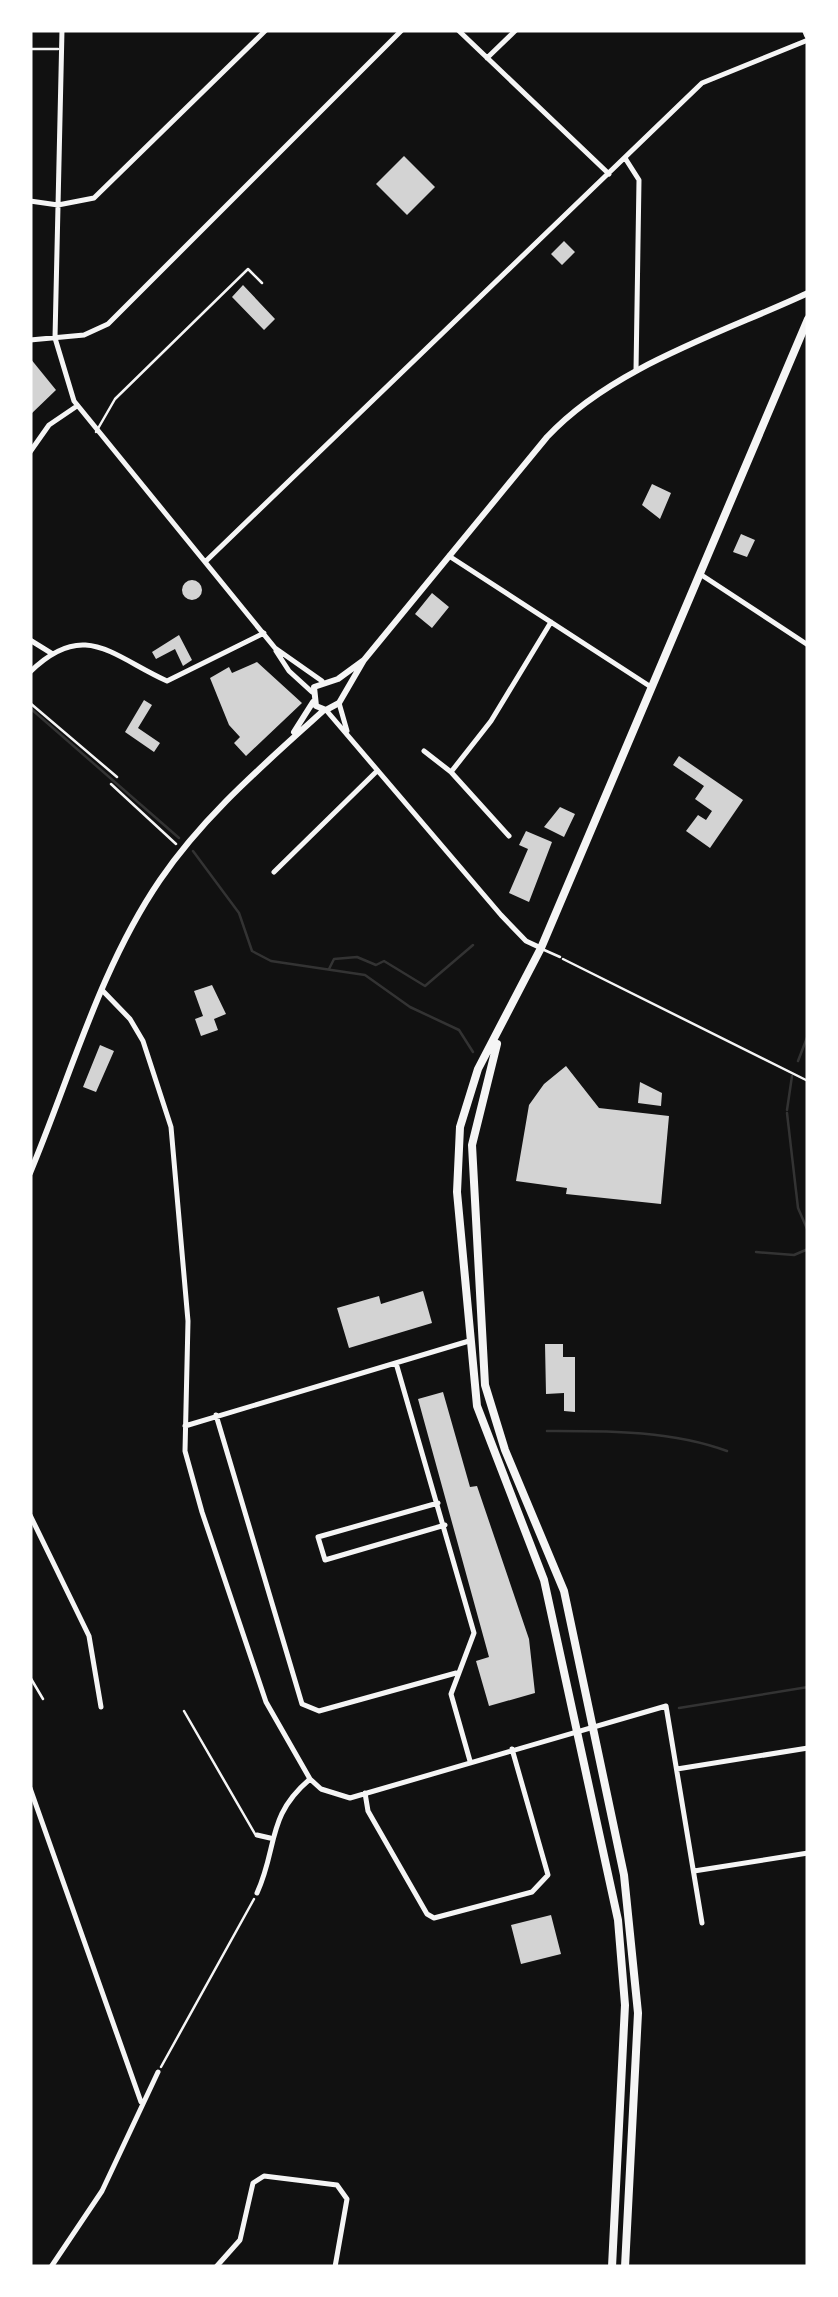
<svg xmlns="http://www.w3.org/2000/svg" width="838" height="2297" viewBox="0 0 838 2297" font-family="'Asap Condensed',sans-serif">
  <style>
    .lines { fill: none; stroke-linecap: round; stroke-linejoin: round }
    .stream { stroke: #333; stroke-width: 2.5 }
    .building { fill: #d3d3d3 }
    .path { stroke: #f5f5f5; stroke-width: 2.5 }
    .service { stroke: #f5f5f5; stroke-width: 2.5 }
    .minor { stroke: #f5f5f5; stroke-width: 5 }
    .tertiary { stroke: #f5f5f5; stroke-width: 6 }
    .secondary { stroke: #f5f5f5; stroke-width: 8 }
  </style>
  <rect width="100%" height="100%" fill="#111"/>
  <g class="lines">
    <path class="stream" d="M 30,708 L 179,838
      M 193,851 L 239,913 L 252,951 L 271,961 L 365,975 L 410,1007 L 459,1030 L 473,1052
      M 329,969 L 334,959 L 357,957 L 376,965 L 384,961 L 425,986 L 473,945
      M 798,1061 L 808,1035
      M 787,1110 L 792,1076
      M 787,1113 L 798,1208 L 808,1231
      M 756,1252 L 794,1255 L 808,1249
      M 547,1431 C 607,1431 670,1430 727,1451
      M 679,1708 L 808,1687"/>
  </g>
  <path class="building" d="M 404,156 L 435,187 L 407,215 L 376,184 Z
    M 564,241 L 575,252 L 562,265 L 551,254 Z
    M 243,285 L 275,319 L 264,330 L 232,297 Z
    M 30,358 L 56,390 L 30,415 Z
    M 652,484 L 671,493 L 660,519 L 642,505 Z
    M 741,534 L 755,540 L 747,557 L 733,552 Z
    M182 590a10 10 0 1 1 20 0a10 10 0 1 1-20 0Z
    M 432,593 L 449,607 L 432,628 L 415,614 Z
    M 179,635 L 192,660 L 183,666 L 175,649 L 156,659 L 152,652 Z
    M 257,662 L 302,703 L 246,756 L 234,743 L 240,737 L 229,725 L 210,678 L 229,667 L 232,673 Z
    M 144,700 L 152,705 L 138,728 L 160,743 L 154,752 L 125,732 Z
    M 679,756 L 743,800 L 710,848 L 686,831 L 698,815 L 706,820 L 712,811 L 695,799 L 704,786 L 673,765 Z
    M 560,807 L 575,814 L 564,837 L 544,827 Z
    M 526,831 L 552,842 L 529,902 L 509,893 L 528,849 L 519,845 Z
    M 212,985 L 226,1014 L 214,1019 L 218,1030 L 201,1036 L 195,1019 L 203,1016 L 194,991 Z
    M 100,1045 L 114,1051 L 96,1092 L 83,1087 Z
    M 566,1066 L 599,1108 L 669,1116 L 661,1204 L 566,1194 L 567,1188 L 516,1181 L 529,1105 L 544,1084 Z
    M 640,1082 L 662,1093 L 661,1106 L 638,1103 Z
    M 423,1291 L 432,1323 L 349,1348 L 337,1308 L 379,1296 L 381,1304 Z
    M 545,1344 L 563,1344 L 563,1357 L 575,1357 L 575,1412 L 564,1411 L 564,1393 L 546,1394 Z
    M 443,1392 L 470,1487 L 477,1486 L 529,1639 L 535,1693 L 489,1706 L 476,1661 L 489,1657 L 418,1399 Z
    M 551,1915 L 561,1954 L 521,1964 L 511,1925 Z"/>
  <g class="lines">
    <path class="path" d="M 30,703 L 117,777
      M 111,784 L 176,844
      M 563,959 L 808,1081
      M 161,2067 L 254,1899"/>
    <path class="service" d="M 30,49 L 58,49
      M 96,432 L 115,399 L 248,269 L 262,283
      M 542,949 L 560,957
      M 30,1677 L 43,1699
      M 184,1711 L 255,1834"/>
    <path class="minor" d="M 62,30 L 55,338 L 74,401 L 275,648 L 322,681
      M 458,30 L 609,174
      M 487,58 L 516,30
      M 625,158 L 639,180 L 636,371
      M 30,201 L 58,205 L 94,198 L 266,30
      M 30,340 L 84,335 L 108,324 L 402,30
      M 30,452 L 49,425 L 77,406
      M 449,556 L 651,687
      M 205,562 L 702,83 L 808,40
      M 700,574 L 808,645
      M 30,640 L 51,653
      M 276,651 L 289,671 L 312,692
      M 30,672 C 84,619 112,656 167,681 L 264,633
      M 339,703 L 347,731
      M 326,710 L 501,915 L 526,941 L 541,948
      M 424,751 L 451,772 L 509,836
      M 451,772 L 491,721 L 551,622
      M 274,872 L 377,771
      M 102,990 L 130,1019 L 143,1041 L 171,1127 L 188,1321 L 185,1451 L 202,1512 L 266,1702 L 310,1779 L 321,1789 L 350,1798 L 666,1706 L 702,1923
      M 396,1363 L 474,1633 L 451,1694 L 470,1761
      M 216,1415 L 302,1704 L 319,1711 L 456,1673
      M 185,1426 L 469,1341
      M 438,1503 L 318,1537 L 325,1560 L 445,1525
      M 30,1515 L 89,1636 L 101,1707
      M 677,1769 L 808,1748
      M 30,1788 L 141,2102
      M 365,1793 L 368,1811 L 427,1914 L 434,1918 L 532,1892 L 548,1875 L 512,1749
      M 257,1835 L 270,1838
      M 694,1871 L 808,1853
      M 257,1893 C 278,1847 266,1816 310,1779
      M 51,2267 L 102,2191 L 158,2072
      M 216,2267 L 240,2240 L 253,2183 L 264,2176 L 337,2185 L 347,2199 L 335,2267"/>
    <path class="tertiary" d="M 364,660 L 339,703 L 326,710 L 316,706 L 314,687 L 338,679 L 364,660 L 547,437 C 612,367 722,333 808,293
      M 294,732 L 313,702
      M 30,1173 C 71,1075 100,968 160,880 C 205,814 266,763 324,710"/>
    <path class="secondary" d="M 806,30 L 808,35
      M 497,1044 L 472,1145 L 485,1385 L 505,1450 L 564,1591 L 624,1875 L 638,2013 L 625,2267
      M 612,2267 L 625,2005 L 618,1920 L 544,1580 L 477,1406 L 457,1192 L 460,1127 L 478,1069 L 541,948 L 808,319"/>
  </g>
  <rect width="838" height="2297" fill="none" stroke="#ffffff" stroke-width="65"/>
</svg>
